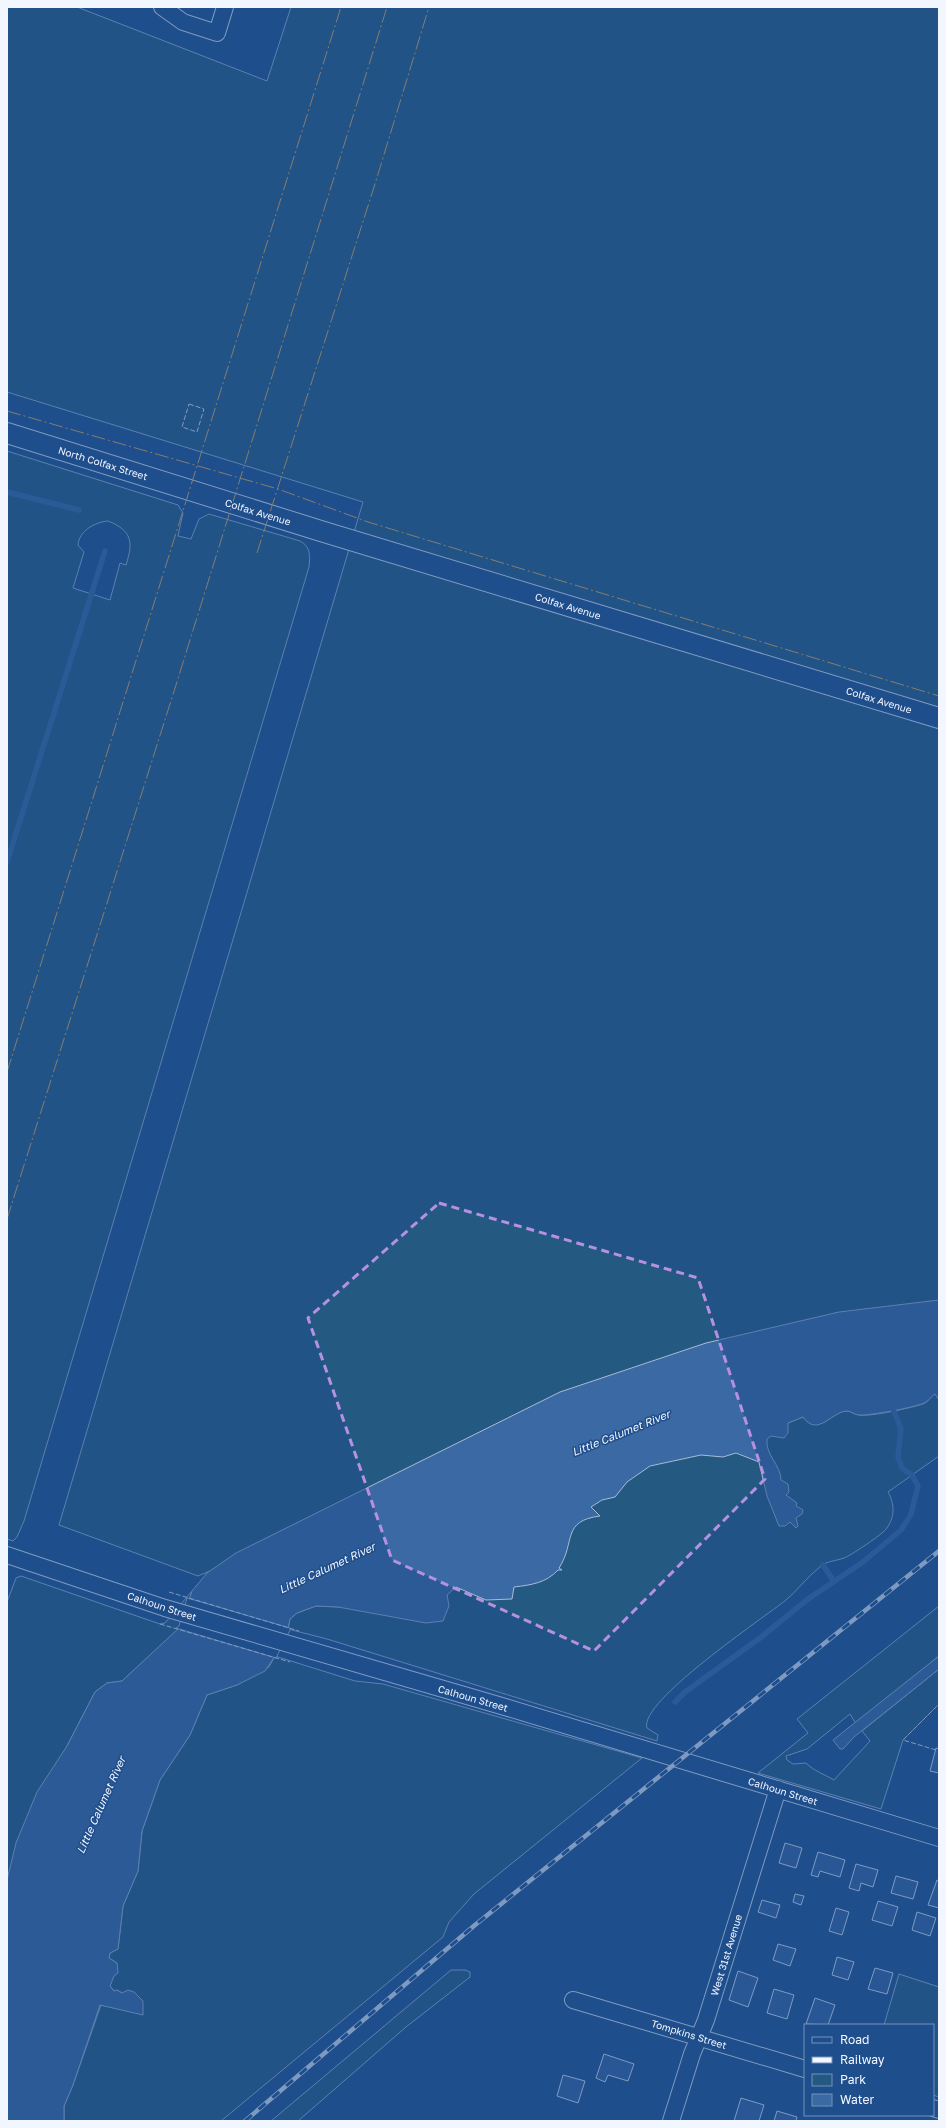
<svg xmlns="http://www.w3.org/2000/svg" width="946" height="2128" viewBox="0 0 946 2128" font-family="'Golos Text',sans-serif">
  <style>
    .green { fill: #245a82; stroke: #a8bbd7; fill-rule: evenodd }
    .water { fill: #3b69a3; stroke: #a8bbd7 }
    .pier { fill: #1f4e8c; stroke: #a8bbd7 }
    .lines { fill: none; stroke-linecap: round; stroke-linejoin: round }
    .stream { stroke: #3b69a3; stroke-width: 5.5 }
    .building { fill: #3563a3; stroke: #f2f6ff }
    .minor-casing { stroke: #f2f6ff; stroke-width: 18 }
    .tertiary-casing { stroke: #f2f6ff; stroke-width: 22 }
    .minor { stroke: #1f4e8c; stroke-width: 16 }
    .tertiary { stroke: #1f4e8c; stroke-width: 20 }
    .rail-casing { stroke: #f2f6ff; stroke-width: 4.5 }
    .rail { stroke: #1f4e8c; stroke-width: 3; stroke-dasharray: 9; stroke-linecap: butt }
    .fence { stroke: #f2f6ff; stroke-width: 1; stroke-dasharray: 5 2; stroke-linecap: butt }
    .power { stroke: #ffb74d; stroke-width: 1; stroke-dasharray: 14 3 2 3; stroke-linecap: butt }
    .marked { fill: none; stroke: #b691df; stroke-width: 3; stroke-dasharray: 8 5; stroke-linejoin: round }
    .labels { text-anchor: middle; stroke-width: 3; stroke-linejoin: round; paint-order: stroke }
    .street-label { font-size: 10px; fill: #f2f6ff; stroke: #1f4e8c }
    .water-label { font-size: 11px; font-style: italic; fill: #f2f6ff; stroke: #1f4e8c }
  </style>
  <rect width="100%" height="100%" fill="#1f4e8c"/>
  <path class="green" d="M 7,7 L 77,7 L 267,81 L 291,7 L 939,7 L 939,1306 L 646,1388 L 198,1576 L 59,1525 L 363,502 L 7,392 Z
    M 7,451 L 178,505 L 183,513 L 178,536 L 191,539 L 199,519 L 209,514 L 300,541 C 311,547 310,556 309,567 L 24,1521 L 17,1537 L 13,1541 L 7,1539 ZM 108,521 C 133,531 133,543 126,565 L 120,563 L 110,600 L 73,588 L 84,552 L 78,545 C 79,531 95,522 108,521 Z
    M 935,1393 L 939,1400 L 939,1456 L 888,1492 C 895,1504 895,1518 886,1529 C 883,1534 850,1556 844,1558 C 836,1561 827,1561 821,1566 C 808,1576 798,1590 786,1600 C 765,1617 638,1702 647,1728 L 658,1735 L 657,1741 L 327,1639 L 288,1629 L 290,1619 L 297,1613 L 316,1606 L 338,1607 L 450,1581 L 559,1568 L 547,1536 L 638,1467 L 788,1423 L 803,1417 C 818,1437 832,1411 847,1411 C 851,1411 855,1415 859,1415 C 871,1417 910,1408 923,1404 C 928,1402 931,1397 935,1393 Z
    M 21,1576 L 160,1624 L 165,1623 L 192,1591 L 181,1627 L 122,1681 L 107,1683 L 95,1692 L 67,1746 L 11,1867 L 7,1880 L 7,1602 L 16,1578 Z
    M 939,1606 L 939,1656 L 856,1724 L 850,1714 L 807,1749 L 786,1756 L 787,1760 L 793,1764 L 806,1763 C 814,1771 824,1774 834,1780 L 870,1741 L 862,1731 L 939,1669 L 939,1704 L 903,1740 L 881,1809 L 758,1773 L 808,1733 L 797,1719 Z
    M 275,1656 L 355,1681 L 383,1684 L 642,1758 L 474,1894 L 449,1922 L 443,1937 L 221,2121 L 64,2121 L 64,2106 L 73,2085 L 101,2005 L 143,2014 L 122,1993 L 117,1990 L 114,1991 L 110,1986 L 117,1963 L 109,1958 L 110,1953 L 118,1949 L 123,1906 L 138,1871 L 142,1831 L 160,1780 L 190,1735 L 207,1695 L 237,1685 L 269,1667 Z
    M 451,1970 L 465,1970 L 470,1972 L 470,1977 L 406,2027 L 298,2121 L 271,2121 Z
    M 899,1974 L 939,1987 L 939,2097 L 933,2095 L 933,2025 L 884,2025 Z"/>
  <path class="water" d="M 939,1300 L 939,1400 L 935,1394 C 932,1396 929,1400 926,1402 C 919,1407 867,1416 859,1415 C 855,1415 851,1411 847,1411 C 832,1411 818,1438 803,1417 L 788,1423 L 788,1433 L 784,1438 L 771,1436 L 767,1439 C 765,1455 781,1465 781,1480 L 788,1484 L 789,1492 L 786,1495 L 797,1503 L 796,1506 L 803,1510 L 802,1514 L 796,1518 L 798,1526 L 796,1528 L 790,1522 L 785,1526 L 779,1526 L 767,1496 L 759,1462 L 736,1453 L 723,1457 L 701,1455 L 650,1466 L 627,1482 L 615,1497 L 602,1500 L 591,1507 L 600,1516 C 561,1521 576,1542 559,1568 L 562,1570 L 558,1570 C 546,1583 531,1585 514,1587 L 512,1599 L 486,1600 L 456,1587 L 447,1595 L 449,1606 L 443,1621 L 426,1623 L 338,1607 L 316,1606 L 297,1613 L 290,1619 L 288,1629 L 275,1656 L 265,1671 L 237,1685 L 207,1695 L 190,1735 L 160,1780 L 142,1831 L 138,1871 L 123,1906 L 118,1949 L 110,1953 L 109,1958 L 117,1963 L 118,1973 L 114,1976 L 110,1986 L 114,1991 L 117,1990 L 122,1993 L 128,1990 L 134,1992 L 143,2001 L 143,2015 L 100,2005 L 73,2085 L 64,2106 L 64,2121 L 7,2121 L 7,1880 L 16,1843 L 37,1792 L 67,1746 L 95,1692 L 107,1683 L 122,1681 L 180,1627 L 192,1591 L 207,1573 L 236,1553 L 560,1392 L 706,1343 L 839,1312 Z
    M 939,1656 L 939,1669 L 854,1737 L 843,1749 L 840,1749 L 833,1740 Z"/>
  <path class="pier" d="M 187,1598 L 290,1628 L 290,1630 L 276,1658 L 176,1628 L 179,1626 Z"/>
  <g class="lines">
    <path class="stream" d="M 7,492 L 79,510
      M 7,862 L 105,551
      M 823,1565 L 833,1580
      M 675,1702 L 685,1692 L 760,1638 L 808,1599 L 863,1562 L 901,1530 L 907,1521 L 911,1514 L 918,1486 L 912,1475 L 902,1468 L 898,1457 L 901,1429 L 891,1404"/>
  </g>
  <path class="building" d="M 936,1748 L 939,1749 L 939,1773 L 930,1771 Z
    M 785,1843 L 802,1848 L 796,1868 L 779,1863 Z
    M 818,1852 L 845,1860 L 840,1877 L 820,1871 L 818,1877 L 811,1875 Z
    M 856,1864 L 878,1870 L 873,1887 L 861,1883 L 859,1891 L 849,1888 Z
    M 896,1876 L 918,1882 L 913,1899 L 891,1893 Z
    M 937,1880 L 939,1881 L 939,1908 L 928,1905 Z
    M 795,1894 L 804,1896 L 801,1905 L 793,1902 Z
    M 762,1900 L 780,1905 L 776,1918 L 758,1912 Z
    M 878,1901 L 898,1907 L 892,1926 L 872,1920 Z
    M 836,1908 L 849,1912 L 842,1935 L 829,1931 Z
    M 917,1912 L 936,1918 L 930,1936 L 912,1930 Z
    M 778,1944 L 796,1949 L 790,1966 L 773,1960 Z
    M 837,1957 L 854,1962 L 848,1980 L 832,1975 Z
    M 875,1968 L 893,1973 L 887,1994 L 868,1989 Z
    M 738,1971 L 758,1978 L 748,2007 L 729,2000 Z
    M 774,1989 L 794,1995 L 787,2019 L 767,2013 Z
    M 815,1998 L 835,2005 L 828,2025 L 806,2024 Z
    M 604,2054 L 634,2064 L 628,2081 L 608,2075 L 605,2082 L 596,2078 Z
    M 563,2075 L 585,2081 L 578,2103 L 557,2096 Z
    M 741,2098 L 764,2105 L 759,2121 L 734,2121 Z
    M 777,2111 L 797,2117 L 796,2121 L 774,2121 Z"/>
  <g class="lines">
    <defs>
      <path id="minor" d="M 162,7 L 183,22 L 217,33 L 225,7
        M 7,1555 L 165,1608 L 505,1707 L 939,1838
        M 573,2000 L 805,2069
        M 933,2108 L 939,2110
        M 671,2121 L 692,2054 L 706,2020 L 778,1789"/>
      <path id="tertiary" d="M 7,433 L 324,532 L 939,718"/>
    </defs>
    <use href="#minor" class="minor-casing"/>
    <use href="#tertiary" class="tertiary-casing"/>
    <use href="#minor" class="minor"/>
    <use href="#tertiary" class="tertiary"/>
    <defs>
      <path id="rail" d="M 245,2121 L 475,1925 L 939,1551"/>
    </defs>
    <use href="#rail" class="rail-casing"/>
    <use href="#rail" class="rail"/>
    <path class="fence" d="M 189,404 L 204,409 L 197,432 L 182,427 Z
      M 169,1592 L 299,1631
      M 160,1624 L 290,1662
      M 936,1750 L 903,1740 L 939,1704"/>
    <path class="power" d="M 7,411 L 278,489 L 368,522 L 939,696
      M 257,553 L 375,184 L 429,7
      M 7,1072 L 341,7
      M 7,1219 L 176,685 L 387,7"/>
  </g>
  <path d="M0 0H946V2128H0ZM 439,1203 L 698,1278 L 765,1479 L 594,1651 L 392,1560 L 308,1318 Z" fill="#1f4e8c" fill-opacity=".55" fill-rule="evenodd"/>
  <path class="marked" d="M 439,1203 L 698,1278 L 765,1479 L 594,1651 L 392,1560 L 308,1318 Z"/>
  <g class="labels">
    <g class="street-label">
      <text transform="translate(103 463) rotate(17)" y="4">North Colfax Street</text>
      <text transform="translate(258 512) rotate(17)" y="4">Colfax Avenue</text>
      <text transform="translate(568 606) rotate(17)" y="4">Colfax Avenue</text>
      <text transform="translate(879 700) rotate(17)" y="4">Colfax Avenue</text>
      <text transform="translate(162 1606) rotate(18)" y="4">Calhoun Street</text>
      <text transform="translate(473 1698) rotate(16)" y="4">Calhoun Street</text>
      <text transform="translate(783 1791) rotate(17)" y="4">Calhoun Street</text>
      <text transform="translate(726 1955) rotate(-73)" y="4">West 31st Avenue</text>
      <text transform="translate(689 2034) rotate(17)" y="4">Tompkins Street</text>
    </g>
    <g class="water-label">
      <text transform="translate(621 1433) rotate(-22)" y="4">Little Calumet River</text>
      <text transform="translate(327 1568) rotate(-25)" y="4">Little Calumet River</text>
      <text transform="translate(101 1805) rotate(-66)" y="4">Little Calumet River</text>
    </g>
  </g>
  <rect width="946" height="2128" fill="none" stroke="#f2f6ff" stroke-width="16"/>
  <rect x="804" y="2024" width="130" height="92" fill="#1f4e8c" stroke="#7391ba"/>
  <rect x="812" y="2037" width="20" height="6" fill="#1f4e8c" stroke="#7391ba"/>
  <text x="840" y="2044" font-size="12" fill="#f2f6ff">Road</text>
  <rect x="812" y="2057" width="20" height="6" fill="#f2f6ff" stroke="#7391ba"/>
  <text x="840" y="2064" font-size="12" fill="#f2f6ff">Railway</text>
  <rect x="812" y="2074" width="20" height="12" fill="#245a82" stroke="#7391ba"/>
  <text x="840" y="2084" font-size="12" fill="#f2f6ff">Park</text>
  <rect x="812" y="2094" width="20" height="12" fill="#3b69a3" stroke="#7391ba"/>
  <text x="840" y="2104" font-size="12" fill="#f2f6ff">Water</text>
</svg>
